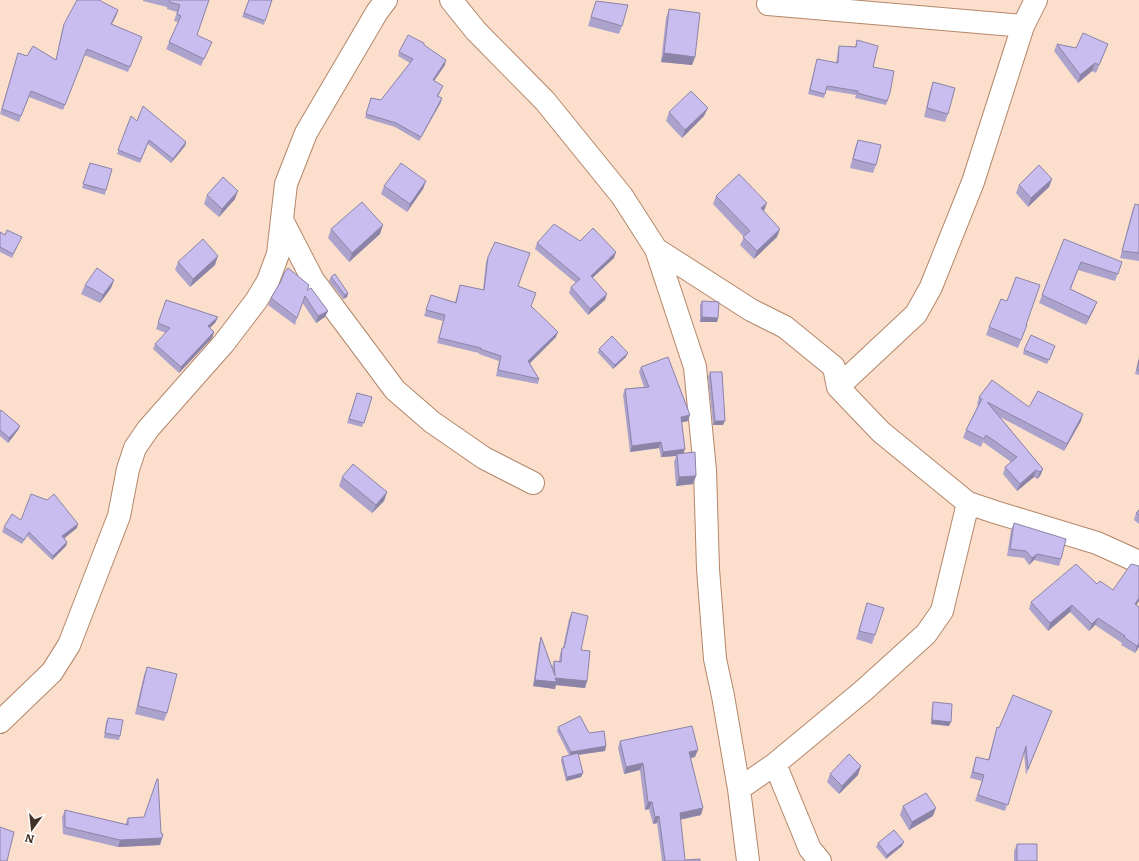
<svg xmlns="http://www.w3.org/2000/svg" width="1139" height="861" viewBox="0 0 1139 861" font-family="Literata,serif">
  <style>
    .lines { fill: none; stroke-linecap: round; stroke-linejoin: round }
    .minor-casing { stroke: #b38769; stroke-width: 24 }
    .minor { stroke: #fff; stroke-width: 22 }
    .wall { fill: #aca3cd }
    .shaded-wall { fill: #8c84a7 }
    .building { fill: #c8bdee; stroke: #8c84a7 }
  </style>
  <rect width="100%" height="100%" fill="#fcdecc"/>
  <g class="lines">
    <defs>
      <path id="minor" d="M 451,0 L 476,31 L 545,101 L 622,196 L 656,249 L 695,367 L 705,470 L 708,569 L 715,659 L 723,696 L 739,789 L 748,861
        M 768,4 L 1023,26
        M 282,220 L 313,280 L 395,390 L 432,422 L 484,458 L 533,483
        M 656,249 L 751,310 L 785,327 L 834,367 L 838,387 L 881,432 L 968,503 L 995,512 L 1097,543 L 1139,562
        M 838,387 L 916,314 L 931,287 L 973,182 L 1023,26 L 1036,0
        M 0,722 L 52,672 L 69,645 L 119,516 L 128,469 L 135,448 L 148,429 L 224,343 L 256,301 L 268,281 L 278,254 L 286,184 L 306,133 L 377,12 L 386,0
        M 775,764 L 810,849 L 820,861
        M 739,789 L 775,764 L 863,691 L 926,634 L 942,611 L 968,503"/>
    </defs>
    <use href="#minor" class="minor-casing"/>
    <use href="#minor" class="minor"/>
  </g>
  <path class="wall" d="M 143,0 L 209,0 L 197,35 L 209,48 L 201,66 L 166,49 L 178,22 L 174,21 L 177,12 L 167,9 L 167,7 L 143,1 Z
    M 249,0 L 265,21 L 264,25 L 242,17 Z
    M 596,1 L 622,26 L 619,34 L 588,26 Z
    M 669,9 L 695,57 L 692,65 L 661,62 L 666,18 Z
    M 118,10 L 116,16 L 112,24 L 142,37 L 128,72 L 84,55 L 63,110 L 29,97 L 19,122 L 0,114 L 18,53 L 27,56 L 56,60 L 62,30 L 64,24 Z
    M 857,40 L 873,67 L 890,93 L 886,105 L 855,98 L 856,95 L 826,90 L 824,98 L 808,94 L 817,59 L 836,63 L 838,50 L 839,46 L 855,47 Z
    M 1057,44 L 1076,48 L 1105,52 L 1096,73 L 1092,71 L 1078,83 L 1054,51 Z
    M 424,45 L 445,65 L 434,81 L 443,86 L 438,97 L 441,102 L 419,141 L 395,127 L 365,118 L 371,98 L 381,100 L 410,63 L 398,56 L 399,52 Z
    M 933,82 L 948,114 L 945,122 L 924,117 L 930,91 Z
    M 669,112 L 704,116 L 682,138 L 666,121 Z
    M 131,116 L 137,121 L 186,142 L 185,146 L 171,163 L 148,144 L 140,163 L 117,154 Z
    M 858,140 L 876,165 L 873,173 L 850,168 L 855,148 Z
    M 90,163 L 106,190 L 105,195 L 82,188 Z
    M 1052,179 L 1049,187 L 1028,207 L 1016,193 L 1019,185 Z
    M 426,181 L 423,189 L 407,212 L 381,194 L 384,186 Z
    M 207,195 L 235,199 L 219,217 L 204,204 Z
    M 716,196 L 764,211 L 777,237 L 754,259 L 740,245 L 744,237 L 713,204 Z
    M 1135,204 L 1139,205 L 1139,261 L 1120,258 L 1132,212 Z
    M 331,229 L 380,234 L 349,262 L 328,238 Z
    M 0,232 L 20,241 L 12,258 L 0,252 Z
    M 1064,239 L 1122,262 L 1115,281 L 1078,270 L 1071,289 L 1097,302 L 1094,309 L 1086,325 L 1039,303 Z
    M 580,241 L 614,258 L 592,278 L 605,300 L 588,315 L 569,293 L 571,287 L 576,283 L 535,249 L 537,243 Z
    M 488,257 L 518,286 L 531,306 L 556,337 L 530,363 L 539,379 L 538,384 L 496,376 L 499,361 L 479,354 L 479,353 L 437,343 L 443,321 L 424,316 L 431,295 L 455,302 L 460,285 L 483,290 L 486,262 Z
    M 178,262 L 215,265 L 190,287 L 175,270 Z
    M 331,277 L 348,293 L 347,297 L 343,299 L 329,281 Z
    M 114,280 L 111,288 L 100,303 L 81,294 L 85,285 Z
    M 307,290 L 328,311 L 325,317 L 316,323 L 302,302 L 295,325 L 268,305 L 271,298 Z
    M 166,300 L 218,317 L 215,323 L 210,328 L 214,332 L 212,338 L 179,373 L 153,349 L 155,344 L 166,333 L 156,329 Z
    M 702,301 L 718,318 L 717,322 L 700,322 L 700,305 Z
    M 1007,301 L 1026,325 L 1024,333 L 1018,348 L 986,335 L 989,327 Z
    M 1055,346 L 1047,364 L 1023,354 L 1024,350 Z
    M 599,349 L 626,357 L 613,369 L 598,353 Z
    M 1139,357 L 1139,375 L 1135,374 Z
    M 641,367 L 688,421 L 682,422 L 683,453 L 696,476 L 693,484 L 676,486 L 674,462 L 676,456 L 661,457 L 659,448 L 630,452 L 623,395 L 625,389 L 644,387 L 639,372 Z
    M 710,372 L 723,425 L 713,425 L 708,377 Z
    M 357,393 L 372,397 L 362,427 L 347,423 Z
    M 979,397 L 1029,407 L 1081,421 L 1064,451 L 1000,417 L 1043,469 L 1040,476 L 1037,479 L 1034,477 L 1017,491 L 1003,474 L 1005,467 L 1011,462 L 983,442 L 981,447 L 963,438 L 966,430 L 978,405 L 977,404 Z
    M 0,411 L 20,426 L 18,430 L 8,443 L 0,436 Z
    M 342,477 L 387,492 L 384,501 L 372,513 L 339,486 Z
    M 1139,510 L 1139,524 L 1134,520 L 1136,513 Z
    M 21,520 L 77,528 L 64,538 L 67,542 L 66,546 L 52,560 L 27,536 L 22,544 L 2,532 L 4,527 Z
    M 1014,523 L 1061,559 L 1059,566 L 1034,560 L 1029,565 L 1024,558 L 1007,556 L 1011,530 Z
    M 1139,566 L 1139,601 L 1136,605 L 1139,607 L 1139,647 L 1135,653 L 1121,645 L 1122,643 L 1095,625 L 1089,631 L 1070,612 L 1048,631 L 1029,609 L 1031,602 L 1097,584 L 1113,590 Z
    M 867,603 L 875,635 L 872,644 L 856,639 Z
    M 572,612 L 581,650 L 587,681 L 585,688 L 556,685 L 555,689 L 533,686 L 539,643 L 541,637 L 552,667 L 554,661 L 559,661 L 560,654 L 562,648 L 563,648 L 569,619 Z
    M 147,667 L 167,713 L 164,721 L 135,714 L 144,675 Z
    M 933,702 L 949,726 L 931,724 L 932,707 Z
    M 1052,711 L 1026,775 L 1024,753 L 1005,811 L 975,801 L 982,781 L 970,778 L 974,763 L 976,757 L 988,760 L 995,734 L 997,727 L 999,728 Z
    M 108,718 L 120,736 L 119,740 L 104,738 L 106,722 Z
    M 558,727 L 589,733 L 606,746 L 605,751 L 578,755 L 583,773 L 581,777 L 566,781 L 561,761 L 562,757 L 569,755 L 557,731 Z
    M 620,741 L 695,757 L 691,758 L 701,815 L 680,820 L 685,860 L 700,861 L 662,861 L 657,823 L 653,824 L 649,809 L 645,810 L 640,770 L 624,774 L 618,748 Z
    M 830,774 L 858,775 L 839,794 L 827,782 Z
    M 903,806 L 933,816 L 909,830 L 900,815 Z
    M 65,810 L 125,825 L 128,818 L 161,833 L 162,838 L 160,845 L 118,847 L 63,834 L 62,817 Z
    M 878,843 L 902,846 L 886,859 L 876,847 Z
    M 1017,844 L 1037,861 L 1014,861 L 1014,851 Z"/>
  <path class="shaded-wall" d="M 118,10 L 116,16 L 109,29 L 111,24 Z
    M 664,53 L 695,57 L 692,65 L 661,62 Z
    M 446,60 L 445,65 L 431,85 L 433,80 Z
    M 1095,63 L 1092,71 L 1078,83 L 1080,75 Z
    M 442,98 L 441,102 L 419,141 L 421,137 Z
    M 708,108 L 704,116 L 682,138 L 685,130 Z
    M 186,142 L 185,146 L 171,163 L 173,159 Z
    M 1052,179 L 1049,187 L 1028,207 L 1031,198 Z
    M 426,181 L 423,189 L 407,212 L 410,204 Z
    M 238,191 L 235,199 L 219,217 L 222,209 Z
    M 767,203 L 764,211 L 761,208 Z
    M 383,225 L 380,234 L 349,262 L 352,253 Z
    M 780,229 L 777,237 L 754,259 L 757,251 Z
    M 616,252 L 614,258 L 588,282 L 591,276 Z
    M 218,256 L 215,265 L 190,287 L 193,279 Z
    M 114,280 L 111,288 L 100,303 L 103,295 Z
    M 348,293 L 347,297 L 343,299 L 345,295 Z
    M 607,294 L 605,300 L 588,315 L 590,309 Z
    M 1097,302 L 1094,309 L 1086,325 L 1089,317 Z
    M 328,311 L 325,317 L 316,323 L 318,316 Z
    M 218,317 L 215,323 L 205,332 L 208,326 Z
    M 702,317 L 718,318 L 717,322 L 700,322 Z
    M 214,332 L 212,338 L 179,373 L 181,367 Z
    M 558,332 L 556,337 L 527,366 L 528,361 Z
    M 628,353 L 626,357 L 613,369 L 615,365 Z
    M 1083,414 L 1081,421 L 1064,451 L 1067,444 Z
    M 690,415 L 688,421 L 679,423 L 681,417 Z
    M 715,421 L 725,421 L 723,425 L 713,425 Z
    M 20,426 L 18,430 L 8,443 L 9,438 Z
    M 661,442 L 659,448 L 630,452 L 632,446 Z
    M 685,449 L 683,455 L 677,454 L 676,456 L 661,457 L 663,452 Z
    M 1043,469 L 1040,476 L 1037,479 L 1040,472 Z
    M 1036,470 L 1034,477 L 1017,491 L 1020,484 Z
    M 696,476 L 693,484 L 676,486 L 679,477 Z
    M 387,492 L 384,501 L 372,513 L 376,505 Z
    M 78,524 L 77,528 L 61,541 L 62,536 Z
    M 67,542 L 66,546 L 52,560 L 53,556 Z
    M 1037,554 L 1034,560 L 1029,565 L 1032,558 Z
    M 1139,598 L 1139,601 L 1132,611 L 1135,604 Z
    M 1072,605 L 1070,612 L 1048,631 L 1050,623 Z
    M 1098,618 L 1095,625 L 1089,631 L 1092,624 Z
    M 1139,643 L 1139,647 L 1135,653 L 1137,646 Z
    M 555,678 L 587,681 L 585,688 L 556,685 L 555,689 L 533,686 L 535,680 Z
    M 932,720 L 951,722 L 949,726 L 931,724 Z
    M 606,746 L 605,751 L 569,756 L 571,752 Z
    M 698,750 L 695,757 L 687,759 L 689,752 Z
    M 643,763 L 640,770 L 624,774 L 626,767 Z
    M 861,766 L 858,775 L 839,794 L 842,786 Z
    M 583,773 L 581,777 L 566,781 L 567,777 Z
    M 648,802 L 652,802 L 649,809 L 645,810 Z
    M 703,808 L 701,815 L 677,820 L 680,813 Z
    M 936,808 L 933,816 L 909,830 L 912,822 Z
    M 659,816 L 657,823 L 653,824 L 655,817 Z
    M 162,838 L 160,845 L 118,847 L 120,840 Z
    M 904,842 L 902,846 L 886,859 L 887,855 Z"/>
  <path class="building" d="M 77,0 L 99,0 L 118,10 L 111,24 L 142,37 L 130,67 L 87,49 L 65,105 L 31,91 L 21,116 L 2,109 L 18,53 L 27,56 L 33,46 L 56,60 L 64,24 Z
    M 169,0 L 209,0 L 197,35 L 212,42 L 204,59 L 169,42 L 181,16 L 177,14 L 180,5 L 169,2 L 170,0 Z
    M 249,0 L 272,0 L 265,21 L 244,13 Z
    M 596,1 L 628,5 L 622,26 L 591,17 Z
    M 669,9 L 700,13 L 695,57 L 664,53 Z
    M 1083,33 L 1108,44 L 1099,65 L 1095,63 L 1080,75 L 1057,44 L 1076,48 Z
    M 408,35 L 424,43 L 424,45 L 446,60 L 433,80 L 443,86 L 437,96 L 442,98 L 421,137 L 396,123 L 366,114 L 371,98 L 381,100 L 413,59 L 399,52 Z
    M 857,40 L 878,46 L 873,67 L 894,71 L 890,93 L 887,101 L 857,93 L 858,91 L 827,86 L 825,94 L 810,90 L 817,59 L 838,63 L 839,46 L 856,47 Z
    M 933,82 L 955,88 L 948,114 L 927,108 Z
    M 691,91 L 708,108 L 685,130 L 669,112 Z
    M 143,106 L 186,142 L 173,159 L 149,140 L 141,159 L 118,150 L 131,116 L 137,121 Z
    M 858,140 L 881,145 L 876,165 L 853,159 Z
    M 90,163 L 112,169 L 106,190 L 83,184 Z
    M 401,163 L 426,181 L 410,204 L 384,186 Z
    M 1039,165 L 1052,179 L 1031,198 L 1019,185 Z
    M 739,174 L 767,203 L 761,208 L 780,229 L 757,251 L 743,237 L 750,231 L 716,196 Z
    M 223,177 L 238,191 L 222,209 L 207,195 Z
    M 362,202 L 383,225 L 352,253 L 331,229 Z
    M 1135,204 L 1139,205 L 1139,253 L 1122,251 Z
    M 554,224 L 580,241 L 593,228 L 616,252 L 591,276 L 607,294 L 590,309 L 571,287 L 580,279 L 537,243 Z
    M 7,230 L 22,237 L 13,254 L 0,247 L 0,232 L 5,235 Z
    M 203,239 L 218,256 L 193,279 L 178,262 Z
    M 1064,239 L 1122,262 L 1118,274 L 1081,262 L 1070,289 L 1097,302 L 1089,317 L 1042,295 Z
    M 495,242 L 530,253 L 518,286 L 536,293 L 531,306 L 558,332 L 528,361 L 539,379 L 498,370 L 501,356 L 480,349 L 481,348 L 439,338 L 445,315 L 426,310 L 431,295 L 456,303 L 460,285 L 484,290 L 488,257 Z
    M 97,268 L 114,280 L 103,295 L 85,285 Z
    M 288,268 L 309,285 L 307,290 L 311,288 L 328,311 L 318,316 L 305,296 L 297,318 L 271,298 L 281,281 L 284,273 Z
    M 335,274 L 348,293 L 345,295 L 331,277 Z
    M 1016,277 L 1040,285 L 1026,325 L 1027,325 L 1021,340 L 989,327 L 1001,299 L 1007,301 Z
    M 166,300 L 218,317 L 208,326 L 214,332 L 181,367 L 155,344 L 170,328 L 158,323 Z
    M 702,301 L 719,302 L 718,318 L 702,317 Z
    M 1031,335 L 1055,346 L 1049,360 L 1024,350 Z
    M 612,336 L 628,353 L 615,365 L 599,349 Z
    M 668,357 L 690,415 L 681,417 L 685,449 L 663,452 L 661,442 L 632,446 L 625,389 L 649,387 L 641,367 Z
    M 1139,360 L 1139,371 L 1137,370 Z
    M 710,372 L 722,372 L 725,421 L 715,421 Z
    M 992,380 L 1029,407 L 1038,391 L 1083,414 L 1067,444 L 987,402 L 1043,469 L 1040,472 L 1036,470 L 1020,484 L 1005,467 L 1017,457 L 986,435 L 984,439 L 966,430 L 982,399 L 979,397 Z
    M 357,393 L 372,397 L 364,423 L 349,419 Z
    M 1,410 L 20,426 L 9,438 L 0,430 L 0,411 Z
    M 695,452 L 696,476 L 679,477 L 677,454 Z
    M 353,464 L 387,492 L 376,505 L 342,477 Z
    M 31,494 L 47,500 L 54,494 L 78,524 L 62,536 L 67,542 L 53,556 L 29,532 L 24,540 L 4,527 L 12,514 L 21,520 Z
    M 1139,510 L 1139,515 L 1136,513 Z
    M 1014,523 L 1066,539 L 1061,559 L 1037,554 L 1032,558 L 1026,551 L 1010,549 Z
    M 1076,564 L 1097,584 L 1100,581 L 1113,590 L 1131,564 L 1139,566 L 1139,598 L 1135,604 L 1139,607 L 1139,643 L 1137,646 L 1124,637 L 1125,636 L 1098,618 L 1092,624 L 1072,605 L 1050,623 L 1031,602 Z
    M 867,603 L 884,608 L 875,635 L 859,631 Z
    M 572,612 L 588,616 L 581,650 L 590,651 L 587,681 L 555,678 L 557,682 L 535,680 L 541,637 L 555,676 L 554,661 L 561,662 L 562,648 L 564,648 Z
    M 147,667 L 177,674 L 167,713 L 138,706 Z
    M 1013,695 L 1052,711 L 1028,769 L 1026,746 L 1008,805 L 978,795 L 984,775 L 973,772 L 976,757 L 989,760 L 997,727 L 999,728 Z
    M 933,702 L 952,704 L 951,722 L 932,720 Z
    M 580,716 L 589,733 L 604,731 L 606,746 L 571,752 L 558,727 Z
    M 108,718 L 123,720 L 120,736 L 105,733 Z
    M 692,726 L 698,750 L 689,752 L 703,808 L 680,813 L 685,860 L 700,859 L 700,861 L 665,861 L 659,816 L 655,817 L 652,802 L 648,802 L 643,763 L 626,767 L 620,741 Z
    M 578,753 L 583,773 L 567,777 L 562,757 Z
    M 849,754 L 861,766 L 842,786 L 830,774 Z
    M 157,779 L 158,779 L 161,833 L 163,834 L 162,838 L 120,840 L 65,827 L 65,810 L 128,825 L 128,818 L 144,817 Z
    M 926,793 L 936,808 L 912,822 L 903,806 Z
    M 0,827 L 14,832 L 7,861 L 0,861 Z
    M 894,830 L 904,842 L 887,855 L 878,843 Z
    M 1017,844 L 1037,844 L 1037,861 L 1017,861 Z"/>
  <g transform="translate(32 829) rotate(195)" stroke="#ffffff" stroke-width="3" paint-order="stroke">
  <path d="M0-3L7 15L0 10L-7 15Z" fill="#453226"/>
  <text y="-6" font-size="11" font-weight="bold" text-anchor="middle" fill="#453226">N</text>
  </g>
</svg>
